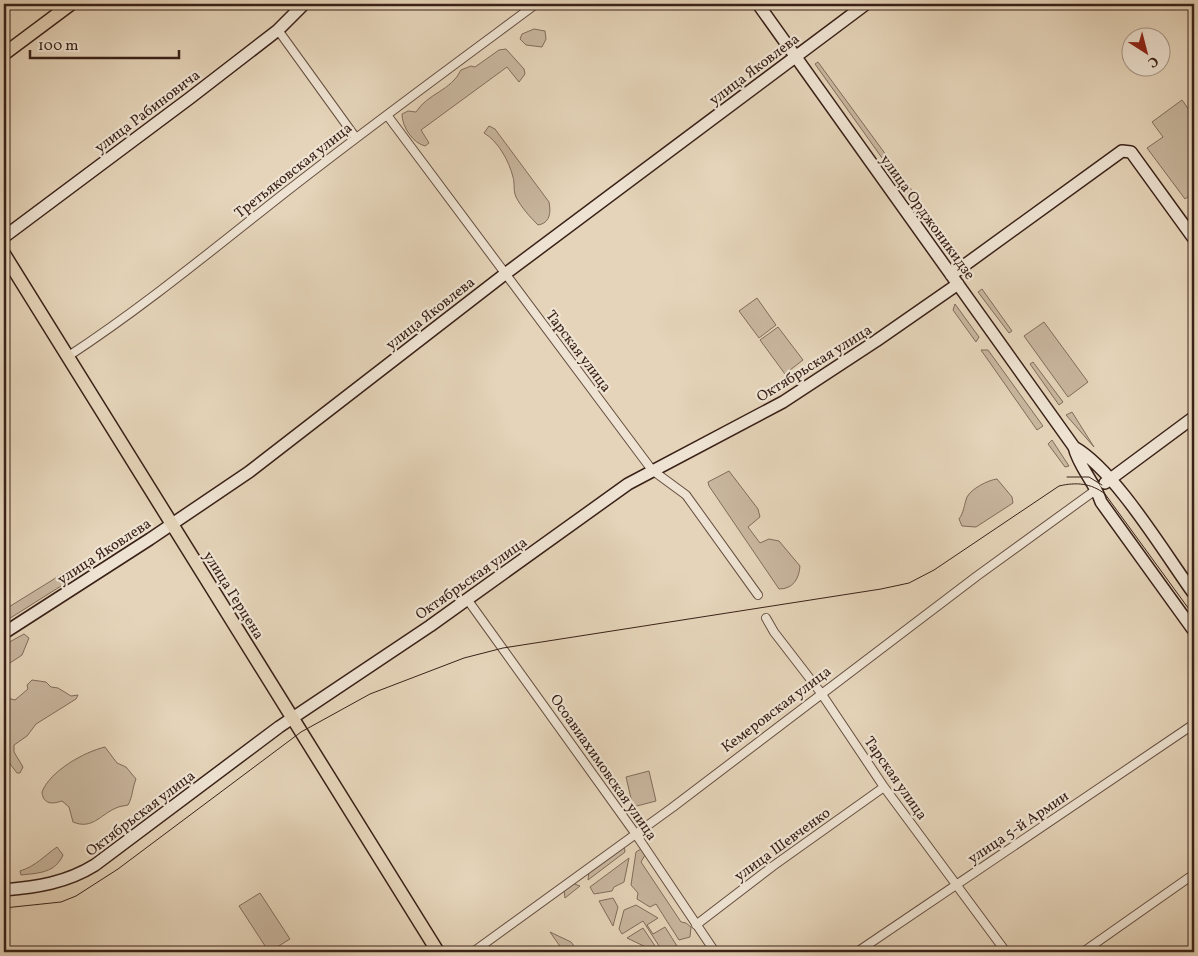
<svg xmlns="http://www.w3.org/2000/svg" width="1198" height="956" viewBox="0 0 1198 956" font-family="Vollkorn,serif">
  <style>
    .green { fill: #c8b69e; stroke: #816c5b }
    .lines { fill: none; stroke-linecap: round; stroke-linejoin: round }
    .street-casing { stroke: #654e40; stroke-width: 10 }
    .secondary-casing { stroke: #3a2118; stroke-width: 14 }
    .primary-casing { stroke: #3a2118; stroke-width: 15 }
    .street { stroke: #eee3d2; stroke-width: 8 }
    .secondary { stroke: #eee3d2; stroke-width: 11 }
    .primary { stroke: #e5d4b9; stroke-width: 12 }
    .tram { stroke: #3a2118; stroke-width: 1 }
    .labels { text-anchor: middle; stroke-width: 4.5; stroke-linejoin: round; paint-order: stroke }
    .street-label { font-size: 15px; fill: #3a2118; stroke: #eee3d2 }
  </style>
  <rect width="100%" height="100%" fill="#e5d4b9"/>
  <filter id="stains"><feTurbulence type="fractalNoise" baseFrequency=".004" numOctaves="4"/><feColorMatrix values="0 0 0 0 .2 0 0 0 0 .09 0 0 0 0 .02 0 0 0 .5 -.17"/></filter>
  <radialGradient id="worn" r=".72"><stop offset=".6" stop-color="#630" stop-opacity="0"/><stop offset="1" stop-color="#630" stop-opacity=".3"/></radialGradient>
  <path class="green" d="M 534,29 L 545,31 L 546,39 L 542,47 L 526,45 L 520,39 L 522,34 Z
    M 506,49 L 524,69 L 525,74 L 519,82 L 507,67 L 421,130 L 429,143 L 425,146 C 413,143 402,127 402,114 L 408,111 L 416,112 C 428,93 451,91 461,70 L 471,66 L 475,67 L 499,50 Z
    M 818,62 L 960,256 L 952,256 L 815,64 Z
    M 1182,100 L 1194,117 L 1194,192 L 1185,199 L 1147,148 L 1163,137 L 1152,122 Z
    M 489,126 L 495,129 L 549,202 C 551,213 550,223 538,225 C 530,217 521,207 516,197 C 513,190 515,184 513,177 C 509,161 498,141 484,133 Z
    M 982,289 L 1012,331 L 1009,333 L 978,292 Z
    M 757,298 L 776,325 L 759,338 L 739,311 Z
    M 955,304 L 979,337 L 976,342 L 953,310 Z
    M 1044,322 L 1088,382 L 1068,397 L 1024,336 Z
    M 778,327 L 803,360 L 785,374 L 760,340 Z
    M 981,350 L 988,350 L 1043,426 L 1037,430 Z
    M 1033,362 L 1063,402 L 1059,405 L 1030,364 Z
    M 1072,412 L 1094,447 L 1066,415 Z
    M 1052,440 L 1069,466 L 1065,467 L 1048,444 Z
    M 729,471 L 758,509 L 760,517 L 748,527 L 760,543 L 769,539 L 779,541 L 800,566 C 799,579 793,589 779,589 L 709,486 L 708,482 Z
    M 997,479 L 1012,497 L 1013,503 L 976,527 L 962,526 L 959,519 C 964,512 964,505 967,497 C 971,489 988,480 997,479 Z
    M 83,561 L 88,569 L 4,622 L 4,610 Z
    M 24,634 L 29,638 L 22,655 L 4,667 L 4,645 Z
    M 32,680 L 46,682 L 51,687 L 58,688 L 71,696 L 78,695 L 76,699 L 36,724 L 27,736 L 14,745 L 14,752 L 23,767 L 20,773 L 17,773 L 4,756 L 4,697 L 15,700 L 28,689 L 27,685 Z
    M 105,747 L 117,763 L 126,767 L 136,779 C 132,789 133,796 128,805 C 124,806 120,806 116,808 C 100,815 92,830 73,822 L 69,807 L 62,801 C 53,804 43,805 42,792 C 50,771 84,752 105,747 Z
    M 649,771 L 656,801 L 633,807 L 626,777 Z
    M 624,844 L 625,852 L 588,880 L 589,871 Z
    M 57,847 L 63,855 C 55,873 39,873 21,875 L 20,871 C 36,866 44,856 57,847 Z
    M 641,849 L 645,855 L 641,862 L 681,922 L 686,923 L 691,927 L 690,937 L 679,940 L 656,904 L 650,907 L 637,899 L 638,893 L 631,885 L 636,852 Z
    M 629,858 L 624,882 L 614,887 L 612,891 L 594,894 L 590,887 Z
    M 572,883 L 580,886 L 565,898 L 564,890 Z
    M 260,893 L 290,939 L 269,952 L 239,906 Z
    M 613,898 L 618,907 L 613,926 L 599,901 Z
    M 636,905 L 658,918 L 647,925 L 653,934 L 665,927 L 677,946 L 661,949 L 643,921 L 622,934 L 619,929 L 624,910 Z
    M 643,928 L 657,949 L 650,949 L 627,938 Z
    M 550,932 L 571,942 L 577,950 L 573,952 L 564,952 Z"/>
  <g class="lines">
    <defs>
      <path id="street" d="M 278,30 L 356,138
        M 387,115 L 652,470 L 686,495 L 758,595
        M 67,357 C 142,308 211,251 282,195 C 365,130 451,67 536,4
        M 467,599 L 635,833 L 715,952
        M 766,618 L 774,632 L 821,693 L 884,787 L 1006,952
        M 696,925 L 773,866 L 884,787
        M 473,952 L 673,807 L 977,576 L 1097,489
        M 857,952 L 1194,724
        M 1083,952 L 1194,874"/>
      <path id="secondary" d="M 758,4 L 1074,447 C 1079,468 1095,482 1101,502 L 1194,631
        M 4,237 L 190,98 L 278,30 L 304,4
        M 951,275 L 1122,151 L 1131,152 L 1194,239
        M 1074,447 C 1115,470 1165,554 1194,594
        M 1105,483 L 1194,417
        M 4,633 L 150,539 L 249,472 L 505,274 L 866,4
        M 4,890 C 37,887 66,883 95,865 L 279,727 L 430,626 L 628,484 L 783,402 L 876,341 L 958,284"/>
      <path id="primary" d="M 4,54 L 71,4
        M 4,254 L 438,952"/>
    </defs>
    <use href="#street" class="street-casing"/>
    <use href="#secondary" class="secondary-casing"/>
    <use href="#primary" class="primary-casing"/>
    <use href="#street" class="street"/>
    <use href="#secondary" class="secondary"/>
    <use href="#primary" class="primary"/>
    <path class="tram" d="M 1067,477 L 1089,477 L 1102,485
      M 4,908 L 61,902 L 76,896 L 118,869 L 301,732 L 370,694 L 464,658 L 503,648 L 881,589 L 909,583 L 934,570 L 1059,486 C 1076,482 1091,483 1105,494 L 1194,616"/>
  </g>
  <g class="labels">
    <g class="street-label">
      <text transform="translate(754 69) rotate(-37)" y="5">улица Яковлева</text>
      <text transform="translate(147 111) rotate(-37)" y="5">улица Рабиновича</text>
      <text transform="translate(293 170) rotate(-38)" y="5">Третьяковская улица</text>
      <text transform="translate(928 217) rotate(54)" y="5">улица Орджоникидзе</text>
      <text transform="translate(430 313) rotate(-38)" y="5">улица Яковлева</text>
      <text transform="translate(579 351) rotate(53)" y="5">Тарская улица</text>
      <text transform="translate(814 363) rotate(-32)" y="5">Октябрьская улица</text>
      <text transform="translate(104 551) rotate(-33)" y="5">улица Яковлева</text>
      <text transform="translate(471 578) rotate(-35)" y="5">Октябрьская улица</text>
      <text transform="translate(234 595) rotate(58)" y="5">улица Герцена</text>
      <text transform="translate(776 709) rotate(-37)" y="5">Кемеровская улица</text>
      <text transform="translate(604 767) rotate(55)" y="5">Осоавиахимовская улица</text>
      <text transform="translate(896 778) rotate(55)" y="5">Тарская улица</text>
      <text transform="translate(140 813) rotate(-37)" y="5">Октябрьская улица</text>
      <text transform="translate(1018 827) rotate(-34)" y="5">улица 5-й Армии</text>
      <text transform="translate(782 844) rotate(-36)" y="5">улица Шевченко</text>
    </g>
  </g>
  <rect width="1198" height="956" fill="none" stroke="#e5d4b9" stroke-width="20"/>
  <rect x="5" y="5" width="1188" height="946" fill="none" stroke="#3a2118" stroke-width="2.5"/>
  <rect x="10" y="10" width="1178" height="936" fill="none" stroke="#3a2118"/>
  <g transform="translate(1146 52) rotate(144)"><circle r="24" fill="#eee3d2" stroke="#a69588"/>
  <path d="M0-4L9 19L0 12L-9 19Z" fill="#8f2418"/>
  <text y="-8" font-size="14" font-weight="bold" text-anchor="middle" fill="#3a2118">С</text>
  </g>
  <path d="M30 50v8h149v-8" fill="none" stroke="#3a2118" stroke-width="2.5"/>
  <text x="38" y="50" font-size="15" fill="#3a2118" stroke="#eee3d2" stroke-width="4" paint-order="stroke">100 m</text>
  <rect width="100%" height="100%" filter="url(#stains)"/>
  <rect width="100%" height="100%" fill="url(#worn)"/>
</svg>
